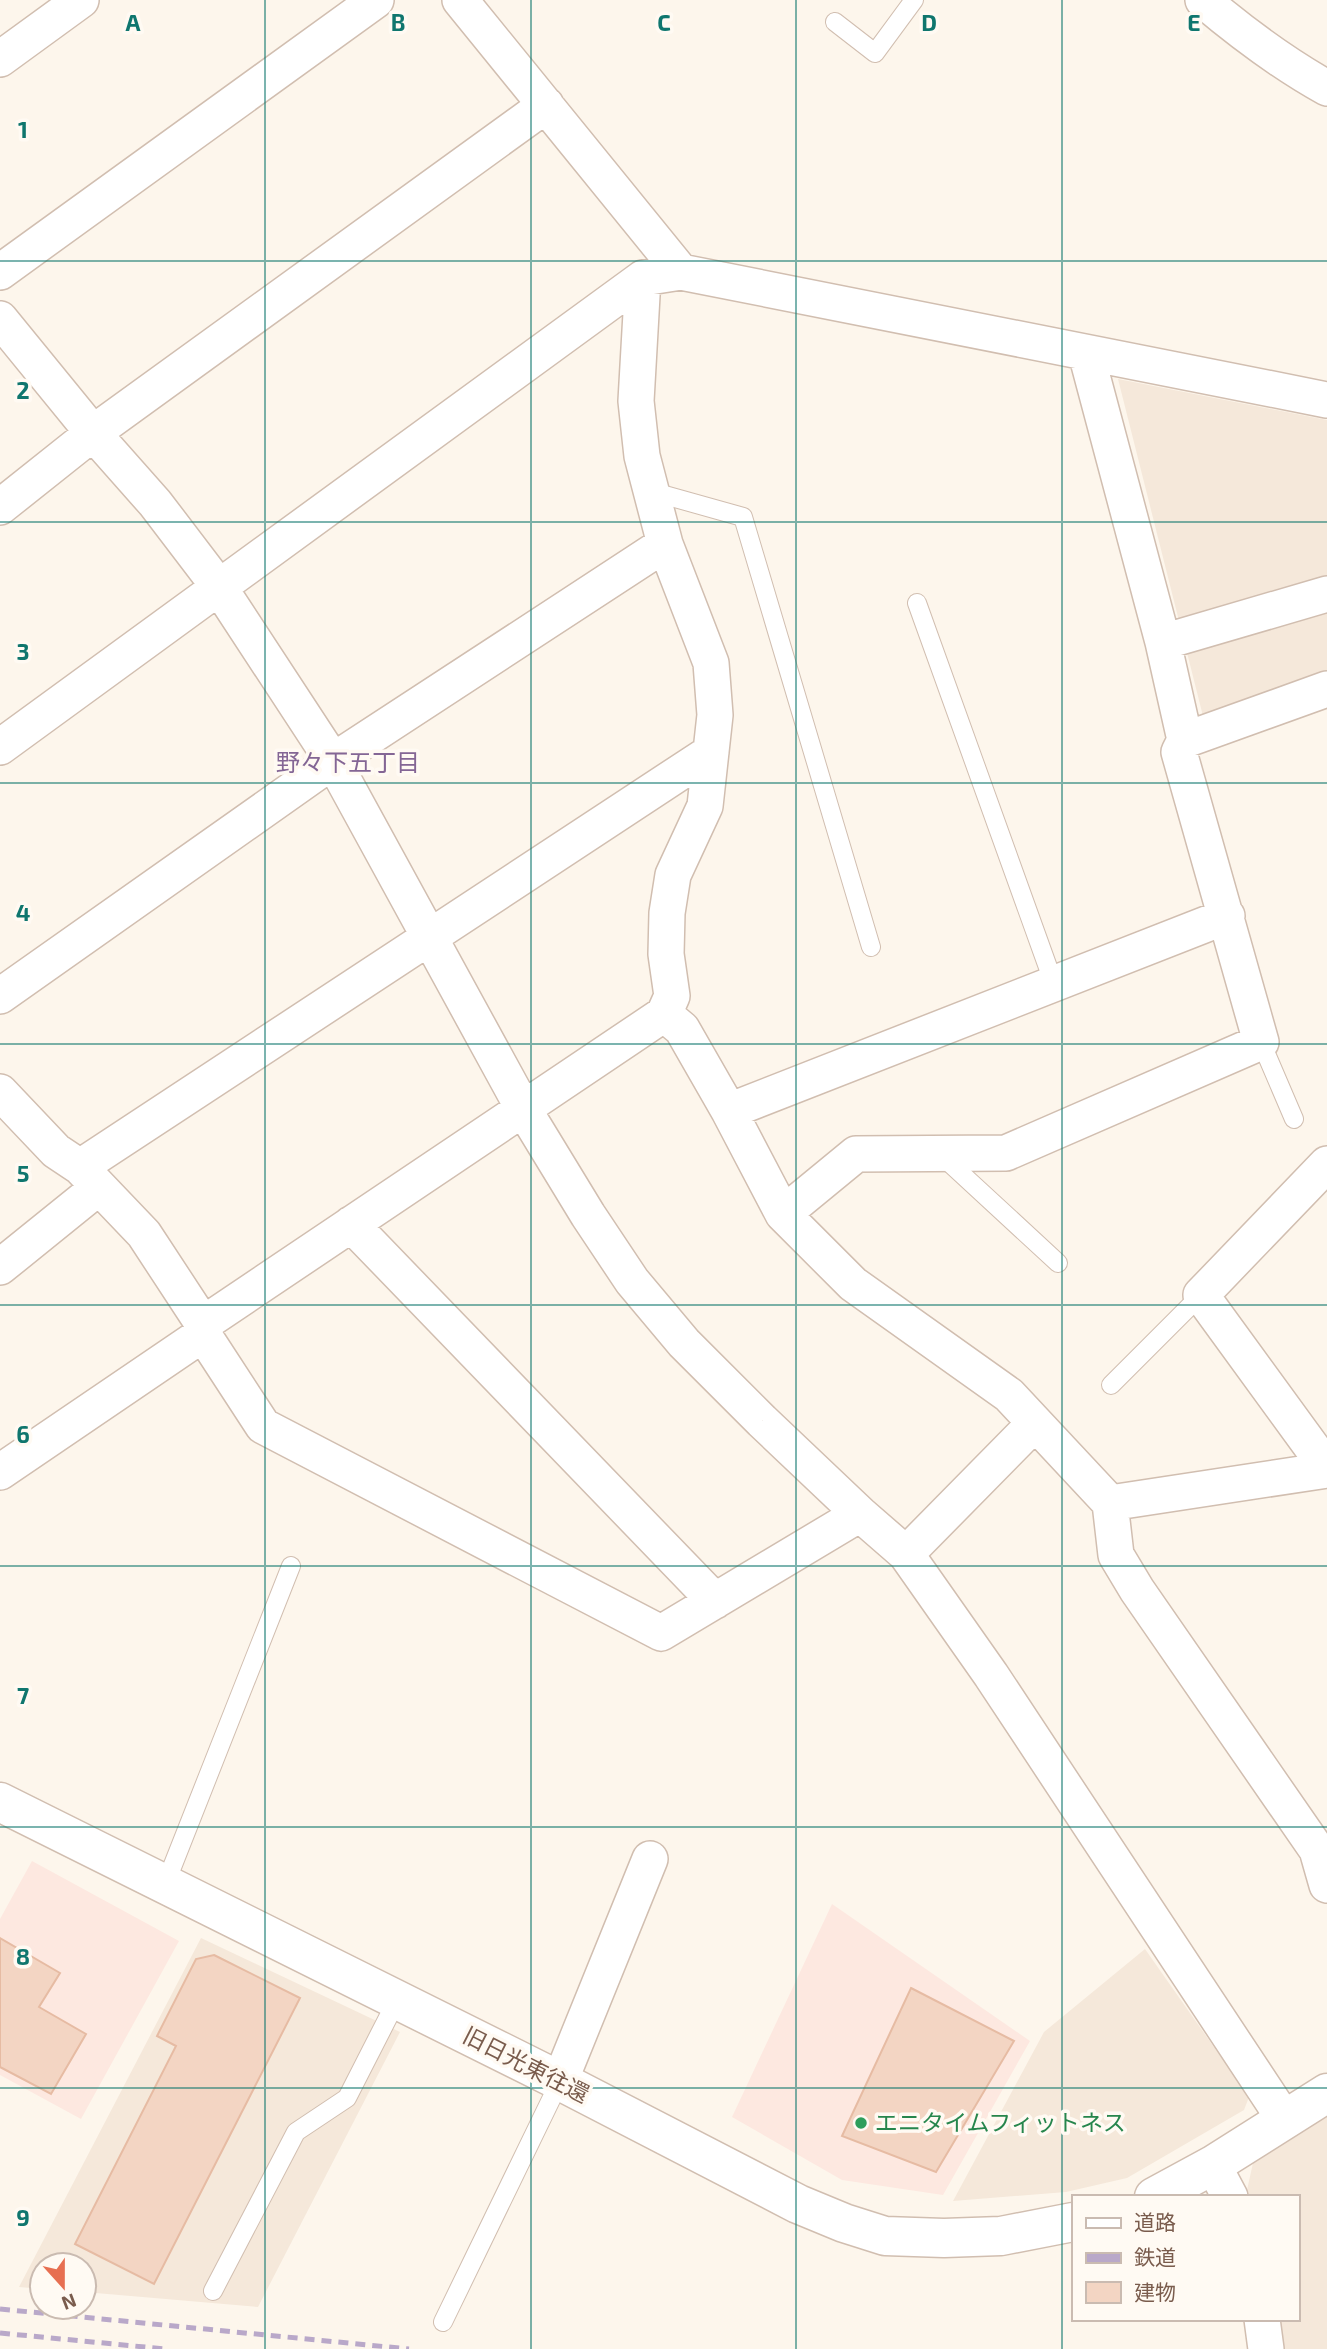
<svg xmlns="http://www.w3.org/2000/svg" width="1327" height="2349" viewBox="0 0 1327 2349" font-family="'Exo 2','Noto Sans JP',sans-serif">
  <style>
    .residential { fill: #f5e8da }
    .commercial { fill: #fde8e0 }
    .building { fill: #f3d5c3; stroke: #e6bba3; stroke-width: 2 }
    .lines { fill: none; stroke-linecap: round; stroke-linejoin: round }
    .service-casing { stroke: #d1beb0; stroke-width: 20 }
    .minor-casing { stroke: #d1beb0; stroke-width: 38 }
    .tertiary-casing { stroke: #d1beb0; stroke-width: 41 }
    .service { stroke: #fff; stroke-width: 18 }
    .minor { stroke: #fff; stroke-width: 35 }
    .tertiary { stroke: #fff; stroke-width: 38 }
    .rail { stroke: #b9a8c9; stroke-width: 5; stroke-dasharray: 10 7; stroke-linecap: butt }
    .grid { fill: none; stroke: #0f766e; stroke-width: 2; stroke-opacity: 0.55 }
    .leisure-dot { fill: #2e9e5b; stroke: #fffaf3; stroke-width: 2.5 }
    .labels { text-anchor: middle; stroke-width: 7; stroke-linejoin: round; paint-order: stroke }
    .street-label { font-size: 23px; fill: #7a5c4d; stroke: #fffaf3 }
    .leisure-label { font-size: 23px; fill: #27864d; stroke: #fffaf3; text-anchor: start }
    .neighbourhood-label { font-size: 24px; fill: #846695; stroke: #fffaf3 }
    .grid-label { font-size: 23px; text-anchor: middle; font-weight: bold; fill: #0f766e; stroke: #fffaf3; stroke-width: 7; stroke-linejoin: round; paint-order: stroke }
  </style>
  <rect width="100%" height="100%" fill="#fdf6ec"/>
  <path class="residential" d="M 1118,379 L 1327,420 L 1327,683 L 1206,728 Z
    M 201,1938 L 400,2032 L 258,2307 L 84,2292 L 84,2265 L 42,2265 L 42,2289 L 19,2287 Z
    M 1145,1949 L 1249,2097 L 1244,2110 L 1127,2178 L 1066,2192 L 953,2201 L 1044,2032 Z
    M 1327,2114 L 1327,2349 L 1276,2349 L 1271,2319 L 1297,2319 L 1297,2197 L 1248,2197 L 1247,2190 L 1253,2163 Z"/>
  <path class="commercial" d="M 32,1861 L 179,1941 L 81,2119 L 0,2075 L 0,1919 Z
    M 832,1904 L 1030,2041 L 943,2195 L 842,2180 L 732,2117 Z"/>
  <path class="building" d="M 0,1938 L 60,1973 L 39,2007 L 86,2034 L 51,2094 L 0,2067 Z
    M 214,1955 L 300,1998 L 154,2284 L 75,2244 L 176,2046 L 157,2036 L 196,1959 Z
    M 911,1988 L 1014,2041 L 936,2172 L 842,2136 Z"/>
  <g class="lines">
    <defs>
      <path id="service" d="M 835,22 L 875,53 L 914,0
        M 650,491 L 743,517 L 871,947
        M 917,603 L 1054,984
        M 1261,1042 L 1294,1119
        M 941,1155 L 1058,1263
        M 1111,1385 L 1201,1295
        M 165,1885 L 291,1566
        M 213,2291 L 296,2132 L 347,2098 L 397,2000
        M 443,2322 L 560,2081"/>
      <path id="minor" d="M 460,0 L 681,272
        M 1203,0 C 1242,33 1282,63 1327,88
        M 0,59 L 81,0
        M 0,272 L 376,0
        M 643,278 L 636,401 L 642,456 L 665,544 L 711,663 L 715,715 L 705,806 L 673,875 L 667,913 L 666,954 L 672,996 L 664,1014 L 682,1029 L 729,1111 L 783,1214 L 853,1284 L 1009,1395 L 1110,1503 L 1327,1470
        M 0,319 L 93,433 L 155,503 L 219,587 L 333,761 L 524,1110 L 588,1215 L 632,1281 L 684,1343 L 762,1421 L 860,1514 L 906,1554 L 991,1675 L 1285,2120
        M 0,507 L 93,433 L 546,105
        M 1163,642 L 1327,594
        M 1185,740 L 1327,689
        M 0,747 L 643,278 L 681,272 L 1327,400
        M 0,996 L 333,761 L 665,544
        M 0,1092 L 56,1151 L 80,1167 L 144,1234 L 203,1324 L 664,1014
        M 729,1111 L 1227,916
        M 1327,1164 L 1201,1295 L 1327,1468
        M 80,1167 L 711,752
        M 783,1214 L 856,1154 L 1006,1153 L 1261,1042 L 1179,752 L 1185,740 L 1163,642 L 1086,353
        M 351,1224 L 715,1601
        M 0,1267 L 99,1187
        M 203,1334 L 263,1426 L 661,1633 L 860,1514
        M 0,1472 L 203,1334 L 203,1324
        M 1110,1503 L 1116,1555 L 1137,1590 L 1317,1850 L 1327,1885
        M 906,1554 L 1034,1424
        M 560,2081 L 650,1859
        M 1213,2165 L 1230,2197
        M 1262,2319 L 1266,2349"/>
      <path id="tertiary" d="M 0,1802 L 560,2081 L 798,2204 L 844,2223 L 885,2236 L 944,2238 L 1001,2236 L 1073,2222
        M 1154,2197 L 1213,2165 L 1327,2093"/>
    </defs>
    <use href="#service" class="service-casing"/>
    <use href="#minor" class="minor-casing"/>
    <use href="#tertiary" class="tertiary-casing"/>
    <use href="#service" class="service"/>
    <use href="#minor" class="minor"/>
    <use href="#tertiary" class="tertiary"/>
    <path class="rail" d="M 0,2309 L 409,2349
      M 0,2333 L 165,2349"/>
  </g>
  <path class="grid" d="M 265,0 L 265,2349M 531,0 L 531,2349M 796,0 L 796,2349M 1062,0 L 1062,2349M 0,261 L 1327,261M 0,522 L 1327,522M 0,783 L 1327,783M 0,1044 L 1327,1044M 0,1305 L 1327,1305M 0,1566 L 1327,1566M 0,1827 L 1327,1827M 0,2088 L 1327,2088"/>
  <circle class="leisure-dot" cx="861" cy="2123" r="7"/>
  <g class="labels">
    <g class="street-label">
      <text transform="translate(526 2065) rotate(27)" y="8">旧日光東往還</text>
    </g>
    <g class="leisure-label">
      <text x="875" y="2131">エニタイムフィットネス</text>
    </g>
    <g class="neighbourhood-label">
      <text x="348" y="771">野々下五丁目</text>
    </g>
  </g>
  <g class="grid-label">
    <text x="133" y="31">A</text>
    <text x="398" y="31">B</text>
    <text x="664" y="31">C</text>
    <text x="929" y="31">D</text>
    <text x="1194" y="31">E</text>
    <text x="23" y="138">1</text>
    <text x="23" y="399">2</text>
    <text x="23" y="660">3</text>
    <text x="23" y="921">4</text>
    <text x="23" y="1182">5</text>
    <text x="23" y="1443">6</text>
    <text x="23" y="1704">7</text>
    <text x="23" y="1965">8</text>
    <text x="23" y="2226">9</text>
  </g>
  <rect x="1072" y="2195" width="228" height="126" fill="#fffaf3" stroke="#cabbb1" stroke-width="2"/>
  <rect x="1086" y="2218" width="35" height="10" fill="#ffffff" stroke="#cabbb1" stroke-width="2"/>
  <text x="1134" y="2230" font-size="21" fill="#7a5c4d">道路</text>
  <rect x="1086" y="2253" width="35" height="10" fill="#b9a8c9" stroke="#cabbb1" stroke-width="2"/>
  <text x="1134" y="2265" font-size="21" fill="#7a5c4d">鉄道</text>
  <rect x="1086" y="2282" width="35" height="21" fill="#f3d5c3" stroke="#cabbb1" stroke-width="2"/>
  <text x="1134" y="2300" font-size="21" fill="#7a5c4d">建物</text>
  <g transform="translate(63 2286) rotate(159)"><circle r="33" fill="#fffaf3" stroke="#cabbb1" stroke-width="2"/>
  <path d="M0-5L12 26L0 18L-12 26Z" fill="#e76f51"/>
  <text y="-10" font-size="19" font-weight="bold" text-anchor="middle" fill="#7a5c4d">N</text>
  </g>
</svg>
